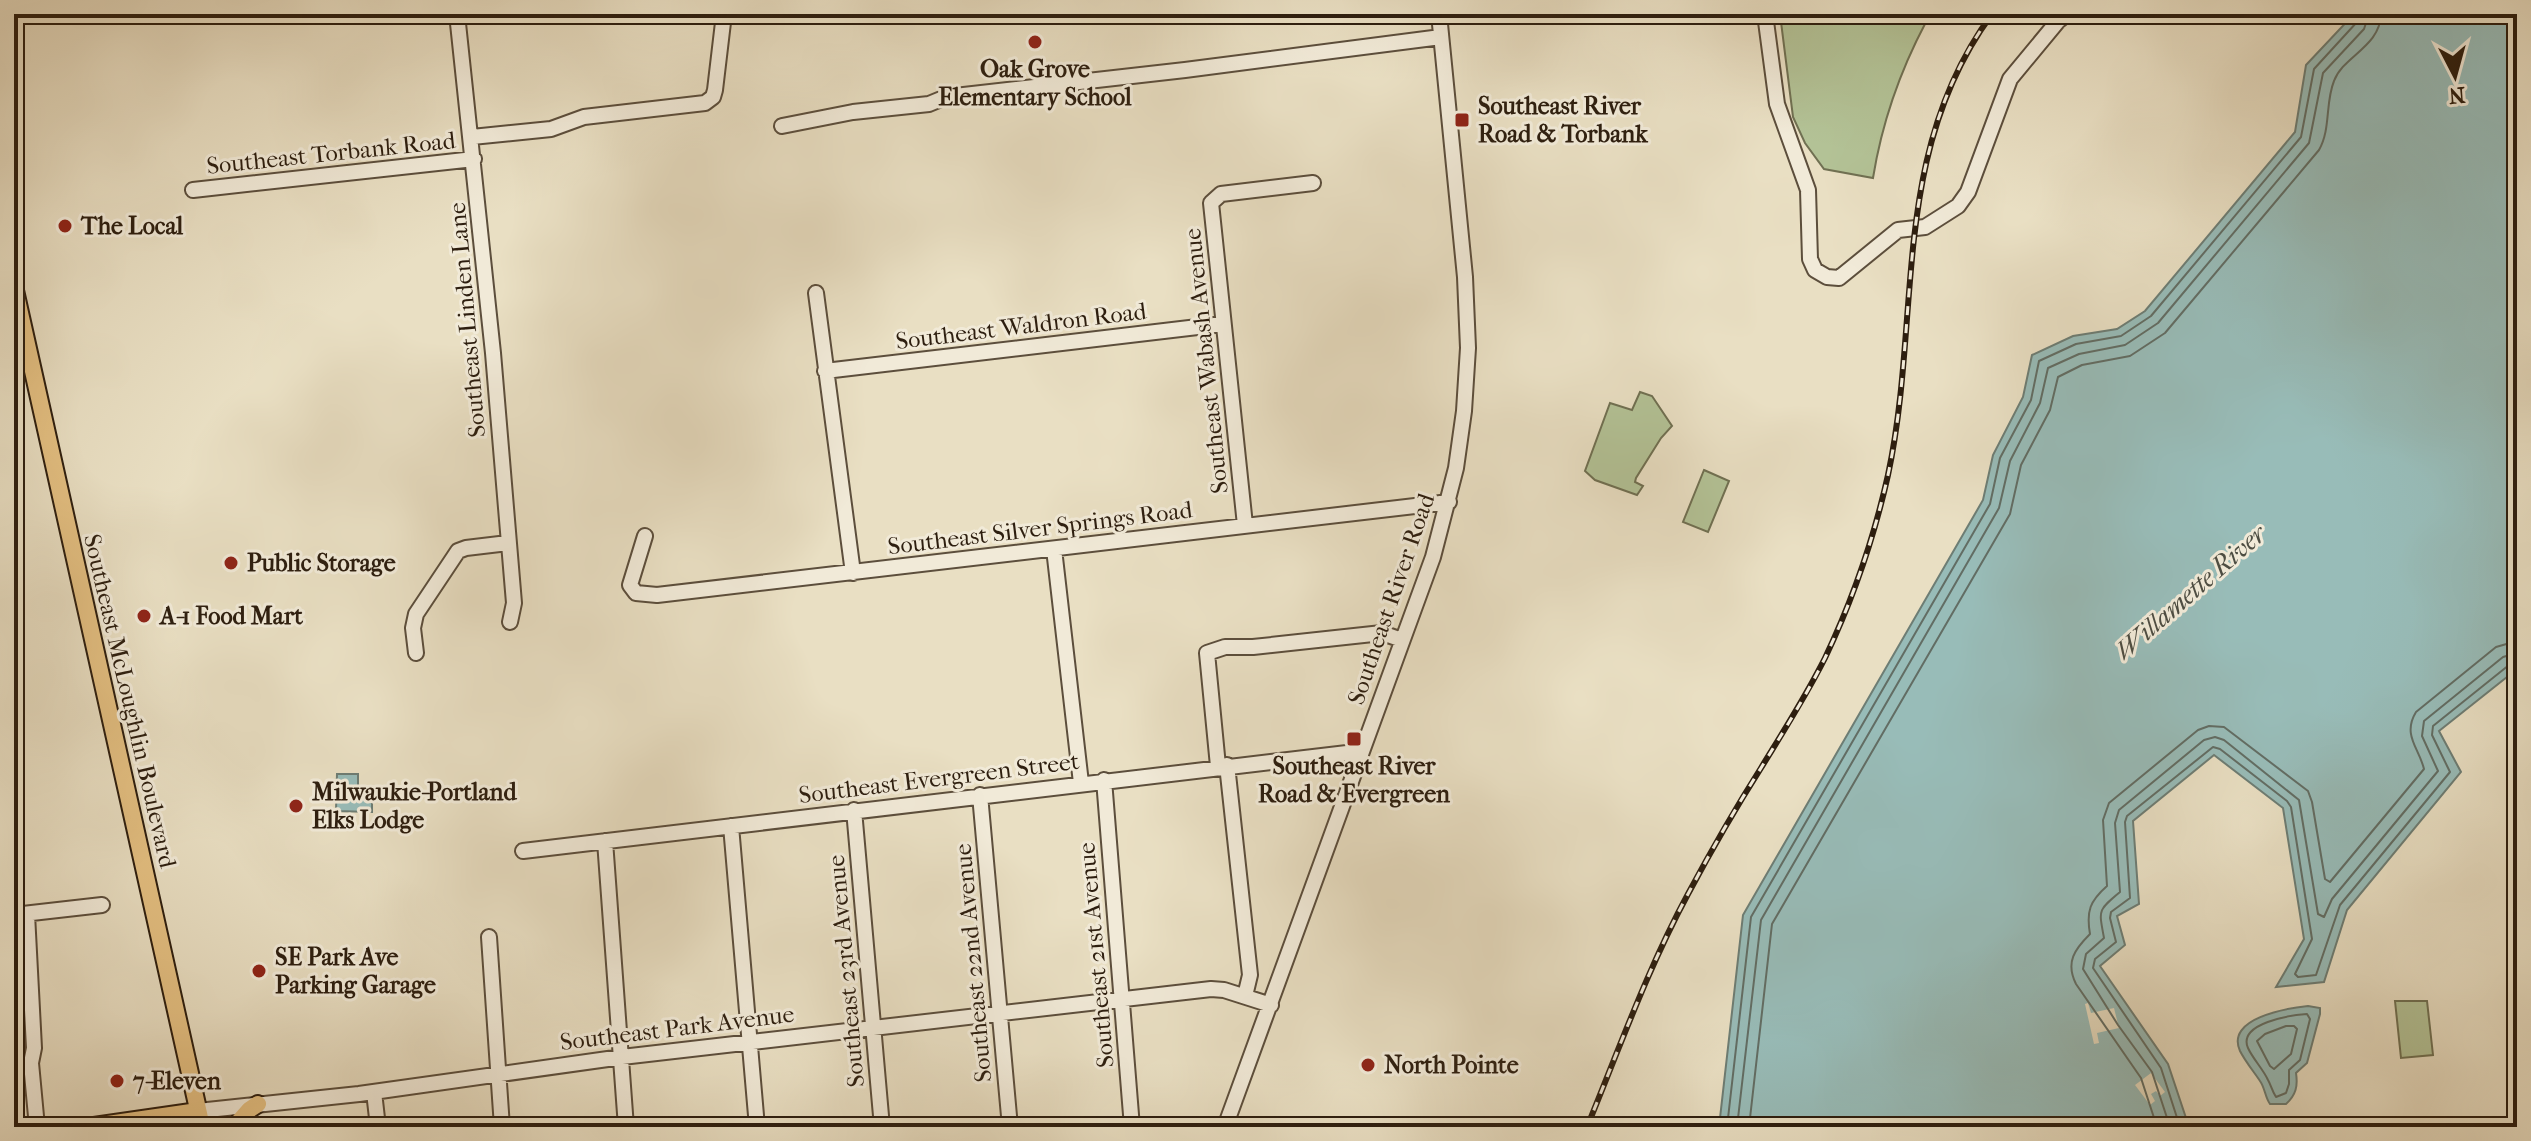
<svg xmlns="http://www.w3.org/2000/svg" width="2531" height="1141" viewBox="0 0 2531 1141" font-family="'IM FELL French Canon',serif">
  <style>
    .green { fill: #b3c296; stroke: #707052; stroke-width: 2 }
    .water { fill: #98bcb8; stroke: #6d7d74; stroke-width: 2 }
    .pier { fill: #e9dfc3 }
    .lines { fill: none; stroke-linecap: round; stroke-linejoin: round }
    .shore { stroke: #626d64; stroke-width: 2 }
    .minor-casing { stroke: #5c4e3c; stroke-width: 18 }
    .major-casing { stroke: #2d1e0f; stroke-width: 20 }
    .minor { stroke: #f1ead8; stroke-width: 14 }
    .major { stroke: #e4c082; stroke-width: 16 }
    .rail-casing { stroke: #2d1e0f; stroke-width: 6 }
    .rail { stroke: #f1ead8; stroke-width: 3; stroke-dasharray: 9; stroke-linecap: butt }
    .poi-dot { fill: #8f2418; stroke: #f1ead8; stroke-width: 3 }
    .labels { text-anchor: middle; stroke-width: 6; stroke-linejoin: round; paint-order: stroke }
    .poi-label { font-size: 24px; font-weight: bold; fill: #2d1e0f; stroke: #f1ead8; text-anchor: start }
    .street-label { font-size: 24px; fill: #2d1e0f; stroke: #f1ead8 }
    .water-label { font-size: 26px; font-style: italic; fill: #4d4d42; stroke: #f1ead8 }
  </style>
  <rect width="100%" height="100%" fill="#e9dfc3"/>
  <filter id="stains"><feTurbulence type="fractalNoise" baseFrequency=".0025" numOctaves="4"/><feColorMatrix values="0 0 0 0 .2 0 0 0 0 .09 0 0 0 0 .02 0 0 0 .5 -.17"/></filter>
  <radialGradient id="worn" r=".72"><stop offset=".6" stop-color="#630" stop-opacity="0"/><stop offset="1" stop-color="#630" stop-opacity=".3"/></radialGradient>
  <path class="green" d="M 1780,14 L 1925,14 L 1926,22 C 1899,73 1882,122 1873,178 L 1824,169 L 1805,143 L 1793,117 Z
    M 1640,392 L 1652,396 L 1672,426 L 1661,438 L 1636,478 L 1635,482 L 1643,486 L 1637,495 L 1595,480 L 1585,471 L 1610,403 L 1632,410 Z
    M 1704,470 L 1729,481 L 1708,532 L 1683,522 Z
    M 2395,1001 L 2427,1001 L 2433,1055 L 2401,1058 Z"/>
  <path class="water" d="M 2354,14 L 2517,14 L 2517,669 L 2439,731 L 2461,772 L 2347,910 L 2324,982 L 2276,987 L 2304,939 L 2283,808 L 2214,755 L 2133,821 L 2139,904 L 2117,916 L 2125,945 L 2100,966 L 2168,1064 L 2189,1127 L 1719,1127 L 1743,915 L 1983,500 L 1993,455 L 2023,397 L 2032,355 L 2073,336 L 2117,329 L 2145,311 L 2295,132 L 2306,65 Z
    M 337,774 L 358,774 L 358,796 L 372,796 L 372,812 L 336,811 Z
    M 2308,1006 L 2320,1008 L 2320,1014 L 2307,1063 L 2296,1073 C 2298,1086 2296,1095 2286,1104 L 2270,1104 C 2265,1097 2265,1088 2260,1081 C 2254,1072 2245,1061 2240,1051 C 2225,1018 2288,1008 2308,1006 Z"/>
  <path class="pier" d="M 2088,1003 L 2091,1013 L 2114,1008 L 2119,1028 L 2097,1033 L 2099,1043 L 2094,1044 L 2085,1004 Z
    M 2151,1073 L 2165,1092 L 2160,1096 L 2156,1091 L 2151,1094 L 2155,1101 L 2150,1105 L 2135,1085 Z"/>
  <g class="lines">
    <path class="shore" d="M 2307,1014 L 2310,1019 L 2300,1060 L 2289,1070 L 2289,1084 L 2286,1093 L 2276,1097 C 2272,1091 2271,1085 2268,1080 C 2263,1069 2253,1059 2248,1048 C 2237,1023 2292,1015 2307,1014 Z
      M 2286,1026 L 2294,1026 L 2297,1029 L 2291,1054 L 2274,1069 L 2270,1066 L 2257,1041 L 2265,1034 Z
      M 1727,1127 L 1751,917 L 1990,504 L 2000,458 L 2031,400 L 2039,361 L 2076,344 L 2121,336 L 2151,316 L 2301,137 L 2314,69 L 2357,22 L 2359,14
      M 1737,1127 L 1761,920 L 1999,508 L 2010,461 L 2040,403 L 2048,368 L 2079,354 L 2125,345 L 2158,323 L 2309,143 L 2323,73 L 2364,29 L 2369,14
      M 1749,1127 L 1772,924 L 2010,514 L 2021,465 L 2050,410 L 2058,377 L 2082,365 L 2130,356 L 2165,333 L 2319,150 C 2331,129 2325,103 2334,81 C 2343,56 2380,47 2381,14
      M 2157,1127 L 2141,1078 L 2076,984 C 2065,962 2075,949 2090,934 C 2086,911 2090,901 2107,886 L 2103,820 L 2109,803 L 2198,730 L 2209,726 L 2224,727 L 2308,791 L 2312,802 L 2325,879 L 2330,882 L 2424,769 C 2419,748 2402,735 2416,712 L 2496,647 L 2517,641
      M 2170,1127 L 2152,1072 L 2118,1025 L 2083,969 L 2086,954 L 2104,938 C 2099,910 2097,911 2120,892 L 2115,823 L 2119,810 L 2204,740 L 2215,737 L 2224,740 L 2299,800 L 2318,914 L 2324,917 L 2332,899 L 2438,771 L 2422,736 L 2424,721 L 2503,657 L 2517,653
      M 2180,1127 L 2161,1068 L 2093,968 L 2095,959 L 2116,942 L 2110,918 L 2111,912 L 2130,898 L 2125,822 L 2127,816 L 2213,747 L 2220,749 L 2287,801 L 2291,807 L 2312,939 L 2295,974 L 2298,977 L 2316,975 L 2340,905 L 2450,772 L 2432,735 L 2433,726 L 2509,665 L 2517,663"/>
    <defs>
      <path id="minor" d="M 457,14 L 493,353 L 514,603 L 510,622
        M 1765,14 L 1777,104 L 1808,190 L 1810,259 L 1815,270 L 1827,277 L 1839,278 L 1898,230 L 1925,227 L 1958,206 L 1968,192 L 2010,79 L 2058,21 L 2067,14
        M 782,126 L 853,112 L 929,104 L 946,97 L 1185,70 L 1441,37
        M 472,137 L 551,129 L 584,117 L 705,103 L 713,97 L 715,90 L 724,14
        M 193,190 L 474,159
        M 816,293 L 853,573
        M 825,371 L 1223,324
        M 1245,525 L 1211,203 L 1221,194 L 1313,183
        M 645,536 L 630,585 L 636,593 L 657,595 L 1449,502
        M 1054,549 L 1081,783
        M 416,653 L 413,628 L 416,614 L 458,551 L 466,548 L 508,543
        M 1227,765 L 1250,975 L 1245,996
        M 1218,766 L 1207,653 L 1225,647 L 1253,647 L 1382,633 L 1402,640
        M 1104,780 L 1132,1127
        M 980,795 L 1010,1127
        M 854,810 L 882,1127
        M 731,826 L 757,1127
        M 605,841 L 626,1127
        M 523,851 L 1347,753 L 1360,757
        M 27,914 L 34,1048 L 31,1063 L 37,1127
        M 14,915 L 102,905
        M 489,937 L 502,1127
        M 374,1092 L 378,1127
        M 198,1111 L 359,1094 L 622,1057 L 1211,989 L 1224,990 L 1271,1005
        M 1225,1127 L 1433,557 L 1456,468 L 1464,411 L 1468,348 L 1465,277 L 1439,14"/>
      <path id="major" d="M 14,286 L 202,1127
        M 87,1127 L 198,1111
        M 234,1127 L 249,1110 L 258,1104"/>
    </defs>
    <use href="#minor" class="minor-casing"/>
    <use href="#major" class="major-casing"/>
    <use href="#minor" class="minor"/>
    <use href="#major" class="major"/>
    <defs>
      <path id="rail" d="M 1587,1127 C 1619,1049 1648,968 1688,894 C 1711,851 1735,809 1761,768 C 1783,732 1806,696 1825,658 C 1853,599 1874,538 1888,475 C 1922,316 1889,154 1992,14"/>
    </defs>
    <use href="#rail" class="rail-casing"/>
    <use href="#rail" class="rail"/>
  </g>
  <g class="poi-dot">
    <circle cx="1035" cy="42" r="8"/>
    <rect x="1454" y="112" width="16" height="16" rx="4"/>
    <circle cx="65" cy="226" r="8"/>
    <circle cx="231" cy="563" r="8"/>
    <circle cx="144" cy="616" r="8"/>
    <rect x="1346" y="731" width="16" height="16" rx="4"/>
    <circle cx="296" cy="806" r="8"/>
    <circle cx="259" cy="971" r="8"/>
    <circle cx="1368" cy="1065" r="8"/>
    <circle cx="117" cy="1081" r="8"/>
  </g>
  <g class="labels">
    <g class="poi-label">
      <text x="1035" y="77" text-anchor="middle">Oak Grove<tspan x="1035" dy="28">Elementary School</tspan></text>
      <text x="1478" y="114">Southeast River<tspan x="1478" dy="28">Road &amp; Torbank</tspan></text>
      <text x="81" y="234">The Local</text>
      <text x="247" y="571">Public Storage</text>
      <text x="160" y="624">A-1 Food Mart</text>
      <text x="1354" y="774" text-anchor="middle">Southeast River<tspan x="1354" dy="28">Road &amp; Evergreen</tspan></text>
      <text x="312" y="800">Milwaukie-Portland<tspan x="312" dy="28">Elks Lodge</tspan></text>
      <text x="275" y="965">SE Park Ave<tspan x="275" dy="28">Parking Garage</tspan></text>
      <text x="1384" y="1073">North Pointe</text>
      <text x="133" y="1089">7-Eleven</text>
    </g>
    <g class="street-label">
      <text transform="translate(331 153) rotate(-6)" y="8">Southeast Torbank Road</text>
      <text transform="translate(467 320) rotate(-95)" y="8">Southeast Linden Lane</text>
      <text transform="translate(1021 326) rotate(-7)" y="8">Southeast Waldron Road</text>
      <text transform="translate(1206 361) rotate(-96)" y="8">Southeast Wabash Avenue</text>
      <text transform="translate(1040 528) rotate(-7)" y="8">Southeast Silver Springs Road</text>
      <text transform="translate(1391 599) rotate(-71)" y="8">Southeast River Road</text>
      <text transform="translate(130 701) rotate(77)" y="8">Southeast McLoughlin Boulevard</text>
      <text transform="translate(939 778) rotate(-7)" y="8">Southeast Evergreen Street</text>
      <text transform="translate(1096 955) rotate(-95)" y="8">Southeast 21st Avenue</text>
      <text transform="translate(973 963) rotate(-95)" y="8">Southeast 22nd Avenue</text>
      <text transform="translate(846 971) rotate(-95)" y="8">Southeast 23rd Avenue</text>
      <text transform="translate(677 1028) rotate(-7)" y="8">Southeast Park Avenue</text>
    </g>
    <g class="water-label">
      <text transform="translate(2190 592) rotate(-41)" y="9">Willamette River</text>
    </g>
  </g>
  <rect width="2531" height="1141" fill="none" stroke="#e9dfc3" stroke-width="48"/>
  <rect x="16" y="16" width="2499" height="1109" fill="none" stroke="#2d1e0f" stroke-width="4"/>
  <rect x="24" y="24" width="2483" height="1093" fill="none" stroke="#2d1e0f" stroke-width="2"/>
  <g transform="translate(2455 76) rotate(174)" stroke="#f1ead8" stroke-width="6" paint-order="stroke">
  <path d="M0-6L14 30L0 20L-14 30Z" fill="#2d1e0f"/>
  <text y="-12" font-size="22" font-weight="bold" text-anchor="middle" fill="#2d1e0f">N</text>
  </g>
  <rect width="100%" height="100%" filter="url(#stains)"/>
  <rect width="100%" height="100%" fill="url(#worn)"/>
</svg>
